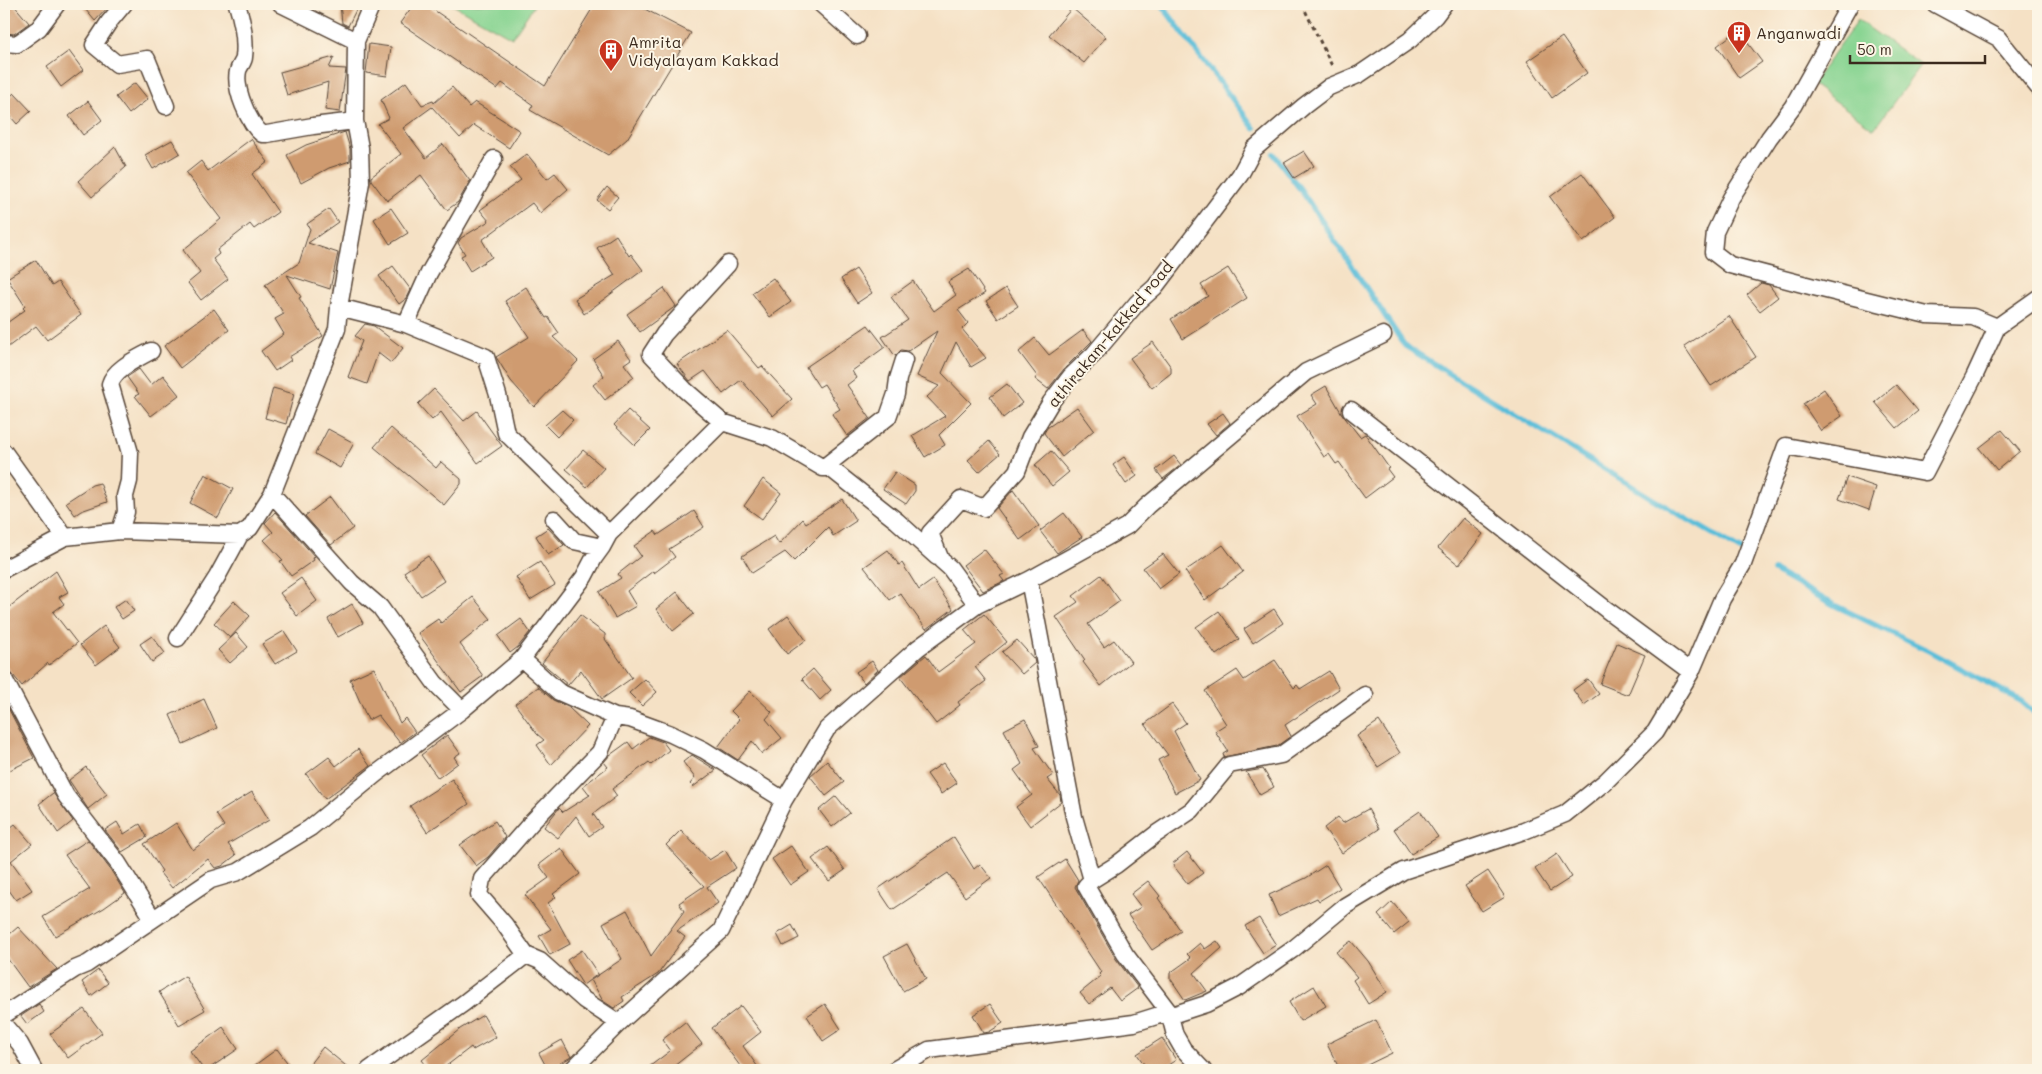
<svg xmlns="http://www.w3.org/2000/svg" width="2042" height="1074" viewBox="0 0 2042 1074" font-family="Mali,sans-serif">
  <style>
    .green { fill: #88d492; stroke: #627f58 }
    .lines { fill: none; stroke-linecap: round; stroke-linejoin: round }
    .stream { stroke: #5bbed9; stroke-width: 5.5 }
    .building { fill: #cf9b6f }
    .minor-casing { stroke: #574537; stroke-width: 19 }
    .path { stroke: #574537; stroke-width: 3; stroke-dasharray: 4 4; stroke-linecap: butt }
    .minor { stroke: #fff; stroke-width: 16 }
    .labels { text-anchor: middle; stroke-width: 4; stroke-linejoin: round; paint-order: stroke }
    .poi-label { font-size: 16px; fill: #3b2a1e; stroke: #fcf5e5; text-anchor: start }
    .street-label { font-size: 16px; fill: #3b2a1e; stroke: #fcf5e5 }
  </style>
  <rect width="100%" height="100%" fill="#fcf5e5"/>
  <filter id="ink" filterUnits="userSpaceOnUse"><feTurbulence type="fractalNoise" baseFrequency=".02" numOctaves="2"/><feDisplacementMap in="SourceGraphic" scale="10" xChannelSelector="R" yChannelSelector="G"/><feConvolveMatrix kernelMatrix="1 2 1 2 8 2 1 2 1" color-interpolation-filters="sRGB"/></filter>
  <filter id="wash" filterUnits="userSpaceOnUse"><feTurbulence type="fractalNoise" baseFrequency=".0096" numOctaves="4" result="noise"/><feDisplacementMap in="SourceGraphic" scale="20" xChannelSelector="R" yChannelSelector="G"/><feGaussianBlur stdDeviation="1.12" result="paint"/><feColorMatrix in="noise" values="0 0 0 0 0 0 0 0 0 0 0 0 0 0 0 0 0 1.4 0 .05"/><feComposite in="paint" operator="in"/></filter>
  <g filter="url(#wash)">
    <rect width="100%" height="100%" fill="#f5e1c5"/>
    <path class="green" d="M 451,4 L 535,4 L 512,38 Z
      M 1858,20 L 1921,65 L 1874,129 L 1812,84 Z"/>
    <g class="lines">
      <path class="stream" d="M 1161,4 L 1254,128
        M 1274,154 L 1303,193 L 1405,346 L 1653,499 L 1745,553
        M 1774,571 L 1834,605 L 1929,651 L 2021,701 L 2038,716"/>
    </g>
    <g id="blocks">
      <path class="building" d="M 4,4 L 13,4 L 29,23 L 14,34 L 7,33 L 4,29 Z
        M 81,4 L 111,4 L 95,21 Z
        M 340,4 L 359,4 L 348,26 L 342,23 Z
        M 414,4 L 425,4 L 545,86 L 595,4 L 635,4 L 691,33 L 627,139 L 608,155 L 530,110 L 533,105 L 502,83 L 497,89 L 400,23 Z
        M 1072,8 L 1106,37 L 1084,63 L 1049,35 Z
        M 1738,30 L 1762,62 L 1739,78 L 1717,46 Z
        M 1562,37 L 1587,73 L 1552,98 L 1527,61 Z
        M 369,44 L 391,47 L 387,76 L 366,73 Z
        M 69,51 L 83,70 L 61,87 L 47,67 Z
        M 334,57 L 329,68 L 346,69 L 340,112 L 325,110 L 328,82 L 287,95 L 280,72 Z
        M 406,82 L 422,105 L 433,101 L 434,103 L 452,87 L 469,107 L 475,102 L 520,131 L 509,148 L 474,125 L 460,138 L 432,107 L 403,128 L 426,158 L 443,144 L 470,181 L 458,202 L 447,210 L 421,175 L 387,201 L 371,180 L 371,177 L 401,154 L 378,124 L 389,118 L 381,100 Z
        M 135,83 L 148,99 L 129,114 L 116,97 Z
        M 14,93 L 31,111 L 17,124 L 4,109 L 4,102 Z
        M 88,101 L 102,120 L 83,135 L 69,116 Z
        M 345,132 L 350,149 L 350,161 L 329,168 L 301,183 L 287,155 L 306,145 Z
        M 251,139 L 268,162 L 252,174 L 278,212 L 254,229 L 250,224 L 217,250 L 219,254 L 213,259 L 228,279 L 201,300 L 188,283 L 200,273 L 183,250 L 221,219 L 186,173 L 201,161 L 208,171 Z
        M 172,140 L 180,153 L 153,169 L 145,155 Z
        M 115,147 L 126,167 L 92,197 L 78,181 Z
        M 1304,151 L 1314,166 L 1294,178 L 1284,163 Z
        M 527,154 L 547,179 L 555,173 L 568,189 L 540,213 L 532,203 L 482,240 L 492,257 L 470,271 L 461,256 L 465,254 L 458,243 L 461,238 L 489,221 L 480,210 L 521,180 L 510,167 Z
        M 1582,173 L 1615,217 L 1583,242 L 1550,197 Z
        M 607,187 L 618,197 L 608,209 L 597,200 Z
        M 391,208 L 408,233 L 390,244 L 374,219 Z
        M 329,209 L 338,222 L 308,243 L 338,253 L 330,289 L 287,275 L 301,297 L 299,298 L 323,336 L 289,357 L 291,360 L 275,371 L 261,351 L 284,334 L 275,319 L 284,314 L 265,285 L 299,263 L 310,229 L 307,224 Z
        M 616,235 L 629,256 L 631,254 L 643,270 L 584,314 L 575,299 L 615,275 L 597,248 Z
        M 36,260 L 52,286 L 58,282 L 81,315 L 47,340 L 36,326 L 4,350 L 4,325 L 25,310 L 23,308 L 25,306 L 7,278 Z
        M 393,266 L 411,290 L 407,298 L 399,304 L 379,276 Z
        M 1228,268 L 1247,298 L 1183,339 L 1171,319 L 1208,296 L 1201,285 Z
        M 856,269 L 872,293 L 857,303 L 841,279 Z
        M 969,269 L 985,293 L 958,310 L 968,323 L 962,329 L 986,358 L 971,367 L 956,342 L 942,373 L 971,403 L 939,435 L 945,445 L 925,457 L 912,436 L 945,416 L 927,397 L 939,386 L 917,376 L 937,331 L 908,351 L 901,350 L 895,356 L 882,337 L 908,320 L 891,297 L 913,281 L 934,311 L 956,295 L 948,282 Z
        M 773,278 L 791,302 L 770,317 L 752,293 Z
        M 1761,283 L 1769,285 L 1778,297 L 1760,311 L 1747,295 Z
        M 526,287 L 546,318 L 548,317 L 559,333 L 553,337 L 578,361 L 534,407 L 511,381 L 496,357 L 529,337 L 505,301 Z
        M 664,288 L 676,306 L 640,332 L 627,314 Z
        M 1006,288 L 1018,306 L 998,319 L 986,301 Z
        M 214,309 L 229,330 L 180,368 L 164,346 Z
        M 1729,316 L 1756,357 L 1711,386 L 1684,346 Z
        M 365,324 L 374,326 L 403,348 L 391,363 L 378,353 L 367,384 L 348,377 L 362,341 L 355,336 Z
        M 868,325 L 885,347 L 852,371 L 856,378 L 847,385 L 870,418 L 847,436 L 832,414 L 840,409 L 824,384 L 819,387 L 806,367 Z
        M 727,330 L 759,368 L 762,366 L 792,399 L 773,416 L 741,380 L 723,394 L 705,371 L 690,381 L 677,364 Z
        M 1083,330 L 1092,341 L 1064,369 L 1048,389 L 1035,379 L 1037,376 L 1019,352 L 1035,338 L 1049,355 Z
        M 618,341 L 631,359 L 624,364 L 634,377 L 605,400 L 593,385 L 604,376 L 593,359 Z
        M 1153,342 L 1171,367 L 1171,373 L 1152,388 L 1130,358 Z
        M 139,369 L 151,385 L 163,375 L 179,395 L 151,416 L 135,396 L 139,394 L 127,377 Z
        M 1007,384 L 1022,403 L 1003,418 L 990,397 Z
        M 1896,385 L 1918,411 L 1897,428 L 1875,402 Z
        M 1326,386 L 1342,414 L 1360,437 L 1365,434 L 1389,468 L 1387,469 L 1393,477 L 1365,498 L 1339,462 L 1336,464 L 1329,454 L 1324,457 L 1297,416 L 1317,404 L 1311,395 Z
        M 273,388 L 294,394 L 286,424 L 265,418 Z
        M 434,389 L 464,421 L 477,411 L 502,446 L 478,463 L 441,412 L 432,420 L 418,404 Z
        M 1824,389 L 1842,416 L 1821,431 L 1803,404 Z
        M 1077,407 L 1094,430 L 1062,457 L 1044,433 L 1047,428 Z
        M 562,410 L 573,420 L 557,437 L 545,425 Z
        M 628,410 L 650,430 L 635,445 L 614,425 Z
        M 1223,413 L 1230,423 L 1216,435 L 1207,424 Z
        M 391,428 L 436,468 L 441,462 L 461,479 L 461,484 L 444,505 L 374,447 Z
        M 328,429 L 354,443 L 340,468 L 315,454 Z
        M 2002,430 L 2020,451 L 1997,470 L 1979,448 Z
        M 989,441 L 1000,454 L 979,472 L 968,460 Z
        M 583,450 L 604,468 L 587,487 L 566,469 Z
        M 1051,451 L 1069,472 L 1052,486 L 1035,465 Z
        M 1174,456 L 1181,465 L 1163,479 L 1156,470 Z
        M 1124,457 L 1137,476 L 1126,484 L 1113,465 Z
        M 895,472 L 915,485 L 915,491 L 906,504 L 883,489 Z
        M 205,474 L 233,489 L 218,518 L 190,503 Z
        M 1847,477 L 1876,487 L 1869,510 L 1839,499 Z
        M 763,479 L 781,493 L 762,519 L 744,506 Z
        M 100,483 L 107,502 L 81,511 L 75,515 L 66,502 L 92,485 Z
        M 1013,490 L 1039,526 L 1020,540 L 997,508 Z
        M 330,497 L 353,528 L 331,545 L 305,516 Z
        M 842,499 L 856,521 L 833,536 L 828,527 L 794,561 L 785,552 L 752,573 L 742,556 L 774,536 L 779,544 L 803,519 L 806,523 Z
        M 694,511 L 704,527 L 669,549 L 675,557 L 654,573 L 653,571 L 627,591 L 636,606 L 615,618 L 599,592 L 621,578 L 618,574 L 641,556 L 634,546 L 655,531 L 658,535 Z
        M 275,512 L 315,557 L 313,558 L 314,560 L 291,576 L 280,561 L 283,560 L 264,540 L 273,532 L 265,523 Z
        M 1064,513 L 1082,537 L 1057,553 L 1040,531 Z
        M 1463,518 L 1483,534 L 1459,565 L 1438,548 Z
        M 548,528 L 564,545 L 548,555 L 536,536 Z
        M 1223,545 L 1243,572 L 1205,600 L 1185,571 Z
        M 984,549 L 1004,574 L 1000,576 L 1004,581 L 983,591 L 963,565 Z
        M 888,550 L 899,565 L 902,563 L 919,590 L 933,580 L 953,609 L 926,629 L 900,593 L 890,600 L 864,567 Z
        M 1163,554 L 1179,574 L 1159,589 L 1143,568 Z
        M 428,556 L 444,581 L 421,596 L 404,572 Z
        M 540,562 L 555,585 L 530,600 L 516,577 Z
        M 56,571 L 68,592 L 59,597 L 64,604 L 53,612 L 77,643 L 49,665 L 48,663 L 22,686 L 4,664 L 4,611 Z
        M 1101,575 L 1120,601 L 1088,624 L 1104,647 L 1114,640 L 1131,662 L 1101,686 L 1083,662 L 1085,660 L 1056,617 L 1078,602 L 1073,596 Z
        M 301,578 L 317,601 L 297,616 L 280,593 Z
        M 677,592 L 694,614 L 673,631 L 656,609 Z
        M 473,597 L 491,619 L 460,644 L 483,676 L 461,692 L 418,633 L 438,619 L 441,623 Z
        M 126,599 L 134,611 L 122,619 L 114,607 Z
        M 234,601 L 250,616 L 230,638 L 214,623 Z
        M 352,604 L 363,623 L 338,637 L 328,619 Z
        M 1274,609 L 1283,623 L 1253,643 L 1244,629 Z
        M 1219,611 L 1239,639 L 1216,655 L 1196,627 Z
        M 984,614 L 1007,642 L 975,667 L 986,681 L 958,702 L 960,705 L 936,724 L 900,677 L 926,655 L 938,672 L 976,644 L 964,630 Z
        M 580,615 L 605,634 L 605,639 L 632,678 L 602,699 L 581,670 L 568,685 L 542,663 Z
        M 788,615 L 806,640 L 787,654 L 769,629 Z
        M 521,619 L 530,632 L 518,647 L 510,653 L 498,636 Z
        M 104,626 L 120,647 L 96,665 L 80,645 Z
        M 284,631 L 297,651 L 275,664 L 262,644 Z
        M 236,633 L 248,647 L 230,663 L 218,650 Z
        M 152,636 L 165,653 L 152,662 L 140,644 Z
        M 1017,640 L 1034,659 L 1035,663 L 1022,674 L 1002,652 Z
        M 1617,643 L 1645,655 L 1628,695 L 1600,684 Z
        M 1275,660 L 1294,688 L 1297,685 L 1300,689 L 1329,671 L 1339,689 L 1285,725 L 1291,736 L 1277,746 L 1224,757 L 1223,754 L 1228,751 L 1215,731 L 1226,724 L 1205,691 L 1237,670 L 1244,680 Z
        M 872,661 L 878,670 L 864,683 L 856,672 Z
        M 374,668 L 400,723 L 405,718 L 415,732 L 400,743 L 378,715 L 368,720 L 350,679 Z
        M 813,669 L 831,690 L 820,700 L 802,679 Z
        M 645,679 L 657,692 L 642,706 L 629,693 Z
        M 1588,679 L 1599,694 L 1584,705 L 1573,690 Z
        M 538,687 L 553,700 L 568,707 L 588,726 L 551,765 L 537,745 L 544,740 L 537,734 L 515,704 Z
        M 750,691 L 772,712 L 766,719 L 782,738 L 762,754 L 752,741 L 738,760 L 718,747 L 739,719 L 731,711 Z
        M 204,699 L 217,728 L 183,744 L 170,715 Z
        M 4,700 L 34,758 L 4,773 Z
        M 1172,704 L 1186,723 L 1174,731 L 1200,780 L 1175,793 L 1158,760 L 1168,755 L 1145,724 Z
        M 1025,719 L 1039,746 L 1034,748 L 1053,775 L 1047,779 L 1060,795 L 1061,802 L 1030,826 L 1016,807 L 1032,795 L 1014,770 L 1022,764 L 1004,730 Z
        M 1379,721 L 1400,753 L 1378,767 L 1357,736 Z
        M 447,735 L 460,753 L 454,757 L 458,763 L 438,778 L 421,755 Z
        M 649,737 L 663,742 L 669,750 L 651,765 L 649,762 L 612,789 L 617,796 L 593,814 L 602,827 L 589,836 L 576,816 L 558,838 L 544,827 L 559,808 L 563,812 L 590,795 L 583,786 L 608,767 L 604,762 L 610,755 L 628,742 L 633,749 Z
        M 358,749 L 370,766 L 325,799 L 306,774 L 329,757 L 336,766 Z
        M 692,755 L 716,770 L 693,787 L 690,784 L 695,778 L 683,762 Z
        M 827,761 L 844,782 L 826,796 L 810,776 Z
        M 943,763 L 957,783 L 941,794 L 927,774 Z
        M 86,767 L 107,794 L 88,809 L 69,780 Z
        M 1263,769 L 1274,787 L 1260,795 L 1246,772 Z
        M 452,779 L 469,804 L 427,832 L 410,806 Z
        M 252,792 L 269,820 L 228,844 L 236,855 L 222,866 L 215,868 L 208,859 L 172,888 L 160,873 L 162,871 L 144,844 L 176,823 L 193,850 L 224,826 L 216,814 Z
        M 53,793 L 73,821 L 58,833 L 39,804 Z
        M 836,796 L 850,813 L 832,827 L 819,810 Z
        M 1368,809 L 1379,829 L 1342,853 L 1324,828 L 1338,817 L 1343,823 Z
        M 1420,811 L 1438,837 L 1411,854 L 1394,829 Z
        M 495,821 L 505,837 L 488,857 L 476,866 L 460,845 Z
        M 117,822 L 124,834 L 140,824 L 147,837 L 122,852 L 105,830 Z
        M 15,824 L 32,844 L 11,861 L 32,890 L 16,900 L 4,883 L 4,833 Z
        M 681,830 L 709,860 L 725,850 L 736,868 L 707,887 L 718,903 L 677,931 L 685,937 L 658,974 L 622,997 L 624,1001 L 614,1008 L 603,1001 L 591,980 L 622,959 L 603,923 L 627,910 L 651,956 L 684,911 L 679,903 L 704,886 L 666,845 Z
        M 954,837 L 974,869 L 980,864 L 991,878 L 965,897 L 948,873 L 892,910 L 878,889 Z
        M 88,840 L 110,869 L 125,893 L 104,908 L 55,936 L 43,917 L 90,889 L 65,855 Z
        M 791,846 L 809,872 L 790,885 L 772,859 Z
        M 828,847 L 845,870 L 829,881 L 812,859 Z
        M 561,848 L 580,874 L 553,894 L 556,897 L 548,903 L 570,944 L 550,955 L 539,936 L 551,929 L 525,895 L 549,878 L 539,865 Z
        M 1187,852 L 1203,873 L 1188,884 L 1172,864 Z
        M 1557,854 L 1572,877 L 1550,891 L 1535,869 Z
        M 1065,859 L 1078,880 L 1075,887 L 1116,959 L 1138,988 L 1120,1001 L 1110,988 L 1089,1004 L 1080,993 L 1101,976 L 1099,974 L 1101,972 L 1038,877 Z
        M 1326,865 L 1340,888 L 1319,901 L 1317,898 L 1278,916 L 1269,895 L 1306,878 Z
        M 1488,871 L 1505,897 L 1482,911 L 1465,886 Z
        M 1148,881 L 1160,896 L 1158,898 L 1181,931 L 1152,950 L 1128,915 L 1141,907 L 1131,894 Z
        M 1392,902 L 1409,922 L 1394,934 L 1378,915 Z
        M 1259,918 L 1276,945 L 1263,953 L 1245,926 Z
        M 792,925 L 799,938 L 783,946 L 777,934 Z
        M 18,927 L 57,969 L 28,987 L 4,954 L 4,939 Z
        M 1217,941 L 1222,948 L 1194,973 L 1207,991 L 1185,1000 L 1170,978 L 1170,973 L 1191,958 L 1187,954 L 1200,943 L 1205,949 Z
        M 1351,941 L 1368,961 L 1387,992 L 1368,1004 L 1353,980 L 1357,977 L 1336,952 Z
        M 907,944 L 926,979 L 903,991 L 884,956 Z
        M 582,950 L 598,974 L 583,985 L 567,960 Z
        M 98,970 L 108,983 L 91,996 L 82,982 Z
        M 185,976 L 205,1010 L 179,1025 L 159,992 Z
        M 1314,986 L 1326,1006 L 1300,1021 L 1289,1002 Z
        M 39,1004 L 44,1012 L 27,1024 L 21,1016 Z
        M 825,1004 L 841,1029 L 823,1041 L 807,1016 Z
        M 990,1004 L 1003,1023 L 989,1032 L 984,1033 L 973,1015 Z
        M 741,1006 L 761,1032 L 743,1046 L 760,1070 L 743,1070 L 712,1028 Z
        M 84,1009 L 102,1033 L 68,1058 L 50,1034 Z
        M 483,1015 L 496,1037 L 473,1050 L 471,1047 L 441,1070 L 430,1070 L 422,1060 L 460,1029 Z
        M 1376,1020 L 1392,1053 L 1357,1070 L 1340,1070 L 1327,1044 Z
        M 685,1022 L 702,1044 L 669,1070 L 645,1070 L 670,1051 L 662,1040 Z
        M 223,1027 L 238,1049 L 207,1070 L 204,1070 L 190,1051 Z
        M 1162,1038 L 1176,1060 L 1160,1070 L 1148,1070 L 1137,1054 Z
        M 562,1040 L 571,1057 L 548,1070 L 539,1053 Z
        M 323,1047 L 351,1070 L 305,1070 Z
        M 277,1049 L 293,1070 L 248,1070 Z"/>
    </g>
  </g>
  <g filter="url(#ink)">
    <use href="#blocks" fill-opacity="0" stroke="#574537" stroke-width="1"/>
    <g class="lines">
      <defs>
        <path id="minor" d="M 124,4 L 109,22 L 94,45 L 117,64 L 147,59 L 166,106
          M 237,4 C 242,20 246,41 244,57 C 244,62 239,66 238,71 C 234,89 249,124 262,134 L 267,134 L 313,126 L 355,121
          M 281,4 L 356,41
          M 821,4 L 857,36
          M 1850,4 L 1793,106 L 1769,138 L 1731,198 L 1715,232 L 1713,252 L 1730,265 L 1814,287 L 1927,315 L 1973,317 L 1997,327
          M 1935,4 L 1998,38 L 2038,87
          M 4,43 L 17,44 L 39,28 L 57,4
          M 339,307 L 406,324 L 486,357 L 498,395 L 506,433 L 609,534
          M 406,324 L 429,273 L 494,159
          M 1997,327 L 2038,298
          M 1351,410 L 1607,610 L 1691,672
          M 722,422 L 772,438 L 823,468 L 830,468 L 897,521 L 937,557
          M 4,452 L 65,537
          M 823,468 L 888,417 L 896,394 L 898,379 L 904,360
          M 272,494 L 352,583 L 380,607 L 435,683 L 462,710 L 522,659
          M 554,519 L 574,541 L 602,547 L 594,558 L 584,577 L 522,659 L 559,692 L 615,717 L 630,719 L 671,734 L 704,750 L 784,800
          M 120,531 L 126,512 L 125,496 L 129,481 L 130,453 L 110,384 C 115,368 137,359 151,351
          M 602,547 L 609,534 L 722,422 L 685,390 L 651,354 L 664,334 L 728,264
          M 4,569 L 65,537 L 120,531 L 240,535 L 250,528 L 272,494 L 337,329 L 339,307 L 361,182 L 360,148 L 355,121 L 356,41 L 372,4
          M 1029,580 L 1074,817 L 1092,880 L 1086,886 L 1125,954 L 1169,1012 L 1175,1035 L 1183,1049 L 1203,1070
          M 977,605 L 1029,580 L 1127,526 L 1147,506 L 1306,372 L 1383,335
          M 178,638 L 217,577 L 240,535
          M 4,679 L 66,796 L 118,863 L 153,919
          M 615,717 L 600,752 L 531,823 L 482,879 L 479,895 L 505,925 L 526,955 L 540,961 L 584,1000 L 619,1023
          M 1092,880 L 1116,865 L 1156,834 L 1192,810 L 1229,765 L 1281,755 L 1365,695
          M 4,1015 L 75,969 L 87,964 L 211,880 L 238,872 L 310,828 L 376,774 L 462,710
          M 4,1025 L 20,1044 L 34,1070
          M 369,1070 L 464,1003 L 526,955
          M 572,1070 L 619,1023 L 721,931 L 784,800 L 827,729 L 918,648 L 977,605 L 950,568 L 941,560 L 930,533 L 961,499 L 984,508 L 1017,471 L 1030,437 L 1051,402 L 1071,376 L 1094,354 L 1137,303 L 1155,287 L 1240,175 L 1254,149 L 1304,106 L 1329,87 L 1360,74 L 1410,40 L 1435,16 L 1444,4
          M 894,1070 L 929,1050 L 1134,1023 L 1169,1012 L 1175,1014 L 1206,1004 L 1239,987 L 1292,950 L 1345,906 L 1403,871 L 1524,831 L 1565,814 L 1606,781 L 1655,732 L 1691,672 L 1722,599 L 1743,564 L 1786,446 L 1925,472 L 1974,377 L 1997,327"/>
      </defs>
      <use href="#minor" class="minor-casing"/>
      <path class="path" d="M 1302,4 L 1333,68"/>
      <use href="#minor" class="minor"/>
    </g>
  </g>
  <defs>
    <symbol id="building-pin" viewBox="-11 -11 22 30"><path d="M0 17L-7.5 6A9.5 9.5 0 1 1 7.5 6Z" fill="#c8321e" stroke="#fcf5e5"/><path d="M-4-6H4V6H1V3H-1V6H-4ZM-2.5-4.3h1.7v1.8h-1.7ZM.8-4.3h1.7v1.8H.8ZM-2.5-1h1.7V.8h-1.7ZM.8-1h1.7V.8H.8Z" fill="#fff"/></symbol>
  </defs>
  <g fill-rule="evenodd">
    <use href="#building-pin" x="1725" y="19" width="28" height="38"/>
    <use href="#building-pin" x="597" y="37" width="28" height="38"/>
  </g>
  <g class="labels">
    <g class="poi-label">
      <text x="1756" y="39">Anganwadi</text>
      <text x="628" y="48">Amrita<tspan x="628" dy="18">Vidyalayam Kakkad</tspan></text>
    </g>
    <g class="street-label">
      <text transform="translate(1110 334) rotate(-50)" y="6">athirakam-kakkad road</text>
    </g>
  </g>
  <rect width="2042" height="1074" fill="none" stroke="#fcf5e5" stroke-width="20"/>
  <path d="M1850 55v8h135v-8" fill="none" stroke="#3b2a1e" stroke-width="2.5"/>
  <text x="1857" y="55" font-size="15" fill="#3b2a1e" stroke="#fcf5e5" stroke-width="4" paint-order="stroke">50 m</text>
</svg>
